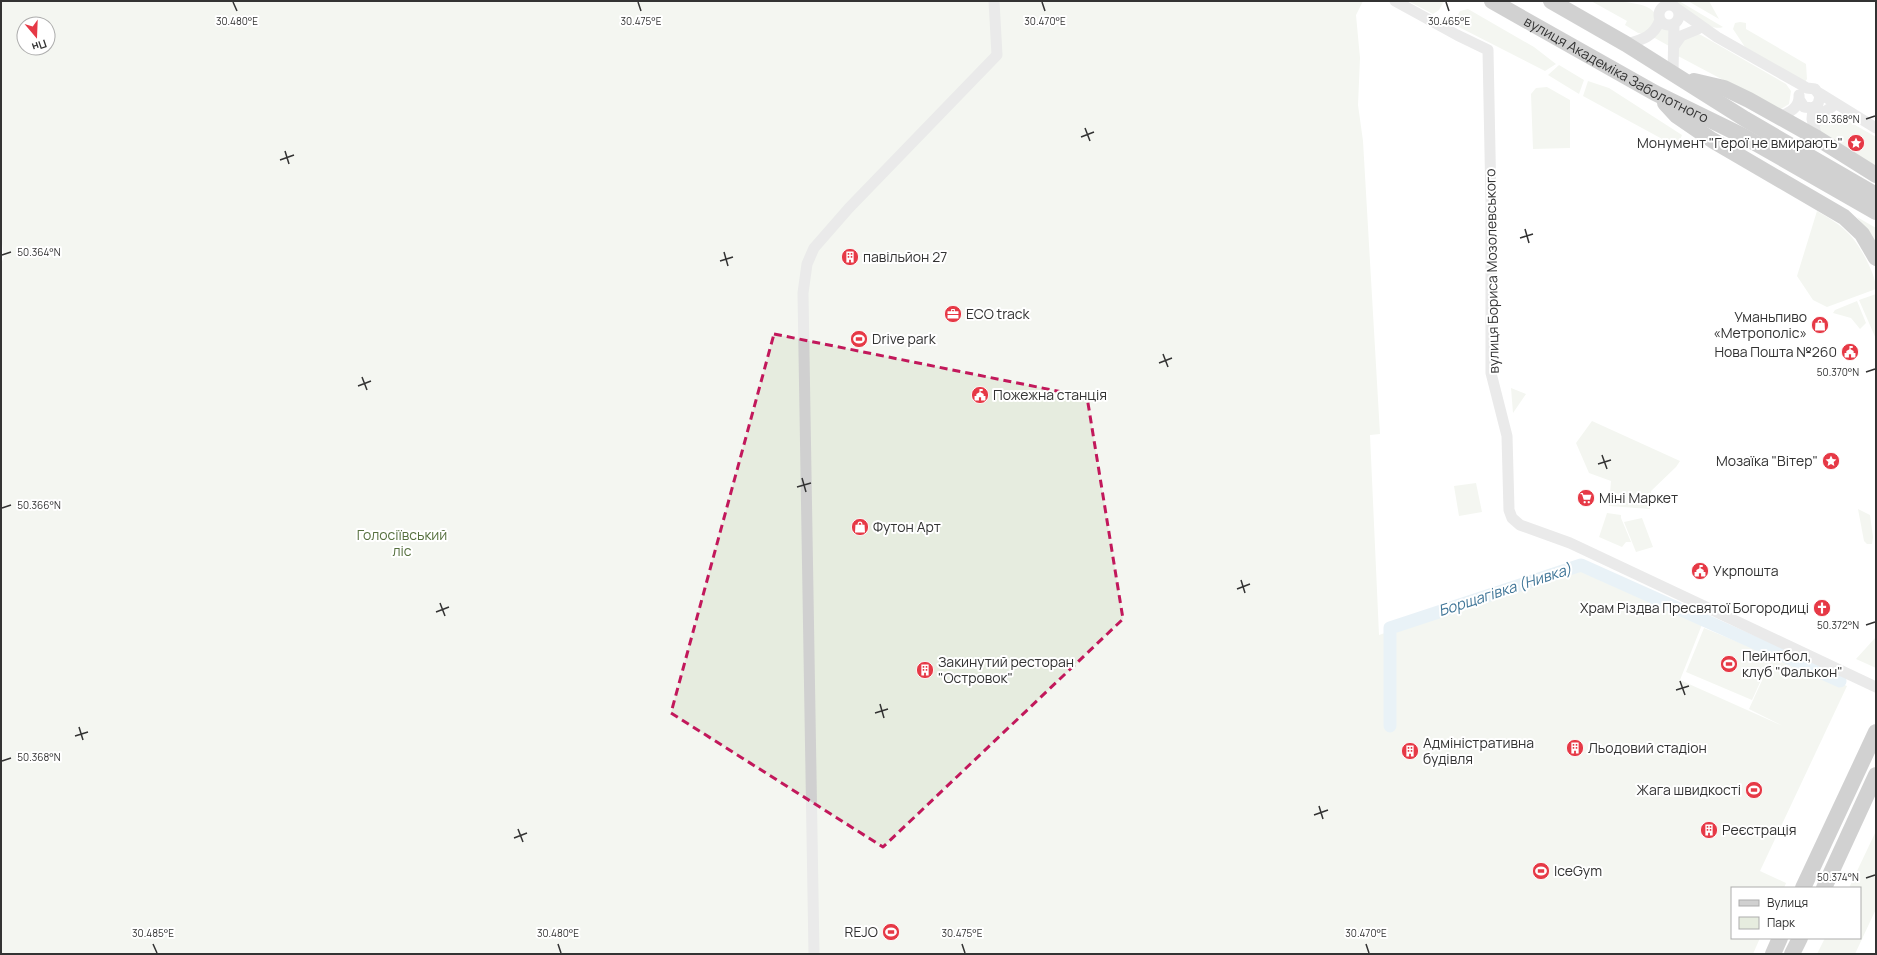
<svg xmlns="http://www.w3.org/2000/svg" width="1877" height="955" viewBox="0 0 1877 955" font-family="Manrope,sans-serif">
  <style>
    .green { fill: #e6ecdf; fill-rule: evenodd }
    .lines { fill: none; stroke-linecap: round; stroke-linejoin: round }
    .river { stroke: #cfe2ee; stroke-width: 13 }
    .minor { stroke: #d0d0d0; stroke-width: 11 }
    .highway { stroke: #9a9a9a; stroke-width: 16 }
    .marked { fill: none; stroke: #c2185b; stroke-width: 3; stroke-dasharray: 8 5; stroke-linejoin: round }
    .ticks { fill: none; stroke: #333; stroke-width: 1.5 }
    .labels { text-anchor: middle; stroke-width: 4; stroke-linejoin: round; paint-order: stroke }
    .street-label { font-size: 14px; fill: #333; stroke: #fff }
    .poi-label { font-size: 14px; fill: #333; stroke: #fff; text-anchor: start }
    .park-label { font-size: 14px; fill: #56703f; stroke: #fff }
    .water-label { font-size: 15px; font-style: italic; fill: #3f7597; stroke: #fff }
    .ticks-label { font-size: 10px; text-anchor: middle; fill: #333; stroke: #fff; stroke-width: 4; stroke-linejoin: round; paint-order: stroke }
  </style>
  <rect width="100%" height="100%" fill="#fff"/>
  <path class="green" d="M 1,1 L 1363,1 L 1356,15 L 1360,58 L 1358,105 L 1363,141 L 1380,434 L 1370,435 L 1379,635 L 1581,567 L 1703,622 L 1680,680 L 1783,726 L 1749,709 L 1773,656 L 1847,686 L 1760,871 L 1786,883 L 1784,888 L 1732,888 L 1732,938 L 1760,938 L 1753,954 L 1,954 L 1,263 L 4,258 L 1,235 ZM 24,24 L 48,24 L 48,48 L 24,48 Z
    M 1408,1 L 1444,1 L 1439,10 L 1433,14 Z
    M 1591,1 C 1607,1 1649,0 1655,14 C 1658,24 1650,29 1643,34 L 1638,33 L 1625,25 L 1627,21 Z
    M 1676,1 L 1679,1 L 1723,27 C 1712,32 1688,14 1678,8 Z
    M 1688,1 L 1709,1 L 1719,19 Z
    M 1468,9 L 1534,47 L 1556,64 L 1545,71 L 1453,24 L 1460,11 Z
    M 1740,22 L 1746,23 L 1746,29 L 1806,64 L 1807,79 L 1805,82 L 1745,47 L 1733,29 L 1735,23 Z
    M 1661,27 L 1667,29 L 1672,29 L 1669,46 L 1653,37 Z
    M 1695,33 L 1701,35 L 1786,84 L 1791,91 L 1789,104 L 1781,109 L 1776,108 L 1678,56 L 1677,44 Z
    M 1559,65 L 1584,80 L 1579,94 L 1548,75 Z
    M 1588,81 L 1609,88 L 1682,135 L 1677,147 L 1583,96 Z
    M 1547,87 L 1570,100 L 1570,148 L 1533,149 L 1531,94 L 1536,88 Z
    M 1830,113 L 1836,114 L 1876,137 L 1876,168 L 1820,135 L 1816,126 Z
    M 1817,211 C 1829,218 1841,225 1850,235 C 1860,246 1876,274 1876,289 L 1827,307 L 1813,300 L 1797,276 Z
    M 1857,217 L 1876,228 L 1876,244 Z
    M 1876,294 L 1876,339 L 1859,300 Z
    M 1857,301 L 1866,323 L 1860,329 L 1851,318 L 1833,313 L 1835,310 Z
    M 1511,388 L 1526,394 L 1513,413 Z
    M 1592,421 L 1680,461 L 1676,467 L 1651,491 L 1650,509 L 1609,506 L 1611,481 L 1589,473 L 1576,443 Z
    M 1476,483 L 1482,512 L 1459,516 L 1454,486 Z
    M 1858,509 L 1870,515 L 1873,537 L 1872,544 L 1867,544 L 1864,541 Z
    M 1607,513 L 1621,515 L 1621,518 L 1631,542 L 1626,542 L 1622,547 L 1599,537 Z
    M 1642,518 L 1653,547 L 1636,552 L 1624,522 Z
    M 1704,628 L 1772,656 L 1752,700 L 1686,672 Z
    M 1875,638 L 1876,641 L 1876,668 L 1856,659 Z
    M 1876,831 L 1876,909 L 1855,954 L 1817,954 L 1825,938 L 1860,938 L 1860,888 L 1849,888 Z"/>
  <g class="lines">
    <path class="river" d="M 1390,726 L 1390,628 L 1581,565 L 1840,681"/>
    <path class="minor" d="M 1395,1 L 1457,35 L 1488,50 L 1491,203 L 1491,373 L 1507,436 L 1509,510 L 1512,518 L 1520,525 L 1570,543 L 1876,687
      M1659 15a10 10 0 1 1 20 0a10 10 0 1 1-20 0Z
      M 1676,8 L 1717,37 L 1807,88 L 1815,89 L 1820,96 L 1818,104 L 1813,108 L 1804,107 L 1799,99
      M 1626,44 C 1643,40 1654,36 1660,20
      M 1674,46 L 1681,36 L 1698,29
      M 1673,73 L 1674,24
      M 1819,93 L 1876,128
      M 1813,108 L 1812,119 L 1817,138
      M 1778,117 C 1789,113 1800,108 1799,95
      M 1814,126 L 1819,116 L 1833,106
      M 814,954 L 803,293 L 807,264 L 814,248 L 849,208 L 997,55 L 994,1"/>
    <g class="highway">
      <path id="s1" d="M 1492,1 L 1655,93 L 1743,136 L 1876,212"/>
      <path d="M 1551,1 L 1626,44 L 1745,119 L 1876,195"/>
      <path d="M 1694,81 L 1724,88 L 1749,100 L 1817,138 L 1876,175"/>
      <path d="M 1665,103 L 1677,116 L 1712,140 L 1844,217 L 1862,234 L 1876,258"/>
      <path d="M 1803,888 L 1876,732"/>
      <path d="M 1824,888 L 1876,775"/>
      <path d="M 1773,954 L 1780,938"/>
      <path d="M 1792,954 L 1800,938"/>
    </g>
  </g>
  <path d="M0 0H1877V955H0ZM 774,334 L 1087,397 L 1123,619 L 883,847 L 671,713 Z" fill="#fff" fill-opacity=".55" fill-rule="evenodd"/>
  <path class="marked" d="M 774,334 L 1087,397 L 1123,619 L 883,847 L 671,713 Z"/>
  <path class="ticks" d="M 233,2 L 237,11M 638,2 L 641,11M 1042,2 L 1045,11M 1446,2 L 1449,11M 1866,119 L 1875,116M 1085,128 L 1090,141M 1081,137 L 1094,132M 285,151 L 289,164M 280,160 L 294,155M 1525,229 L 1529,243M 1520,238 L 1533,234M 724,252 L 728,266M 2,255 L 11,252M 720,261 L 733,257M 1163,354 L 1168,367M 1159,363 L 1172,358M 1866,372 L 1875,369M 362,377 L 367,390M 358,386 L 371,381M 1602,455 L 1607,469M 1598,464 L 1611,460M 802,478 L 806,492M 797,487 L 811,483M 2,508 L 11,505M 1241,580 L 1245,593M 1237,589 L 1250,584M 440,603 L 445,616M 436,612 L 449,607M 1866,625 L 1875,622M 1680,681 L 1685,695M 1676,690 L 1689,686M 880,704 L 884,718M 875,713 L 888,709M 79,727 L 83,740M 75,736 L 88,732M 2,761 L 11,758M 1319,806 L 1323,819M 1314,815 L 1328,810M 518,829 L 523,842M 514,838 L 527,833M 1866,878 L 1875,875M 153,944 L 157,953M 558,944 L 561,953M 962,944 L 965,953M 1366,944 L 1369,953"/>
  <defs>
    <symbol id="sight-disc" viewBox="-11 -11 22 22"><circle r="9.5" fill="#e63946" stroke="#fff"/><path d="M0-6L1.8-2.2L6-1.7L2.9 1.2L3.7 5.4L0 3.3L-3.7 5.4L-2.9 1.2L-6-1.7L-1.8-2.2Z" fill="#fff"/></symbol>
    <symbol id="building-disc" viewBox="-11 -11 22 22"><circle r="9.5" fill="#e63946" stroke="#fff"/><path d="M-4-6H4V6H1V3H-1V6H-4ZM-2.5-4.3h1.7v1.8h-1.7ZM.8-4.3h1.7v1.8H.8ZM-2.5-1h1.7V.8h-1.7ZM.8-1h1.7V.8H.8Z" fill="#fff"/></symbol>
    <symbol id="office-disc" viewBox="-11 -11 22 22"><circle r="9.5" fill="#e63946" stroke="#fff"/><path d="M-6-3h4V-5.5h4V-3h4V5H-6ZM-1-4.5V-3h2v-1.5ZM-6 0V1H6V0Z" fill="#fff"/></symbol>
    <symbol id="shop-disc" viewBox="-11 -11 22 22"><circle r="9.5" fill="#e63946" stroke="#fff"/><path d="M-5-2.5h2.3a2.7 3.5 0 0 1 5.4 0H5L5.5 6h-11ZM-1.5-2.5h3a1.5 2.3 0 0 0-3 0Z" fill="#fff"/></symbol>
    <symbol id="stadium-disc" viewBox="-11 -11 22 22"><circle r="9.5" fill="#e63946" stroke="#fff"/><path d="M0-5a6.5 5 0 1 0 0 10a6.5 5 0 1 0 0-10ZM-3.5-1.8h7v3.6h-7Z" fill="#fff"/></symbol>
    <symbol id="civic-disc" viewBox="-11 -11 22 22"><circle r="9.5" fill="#e63946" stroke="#fff"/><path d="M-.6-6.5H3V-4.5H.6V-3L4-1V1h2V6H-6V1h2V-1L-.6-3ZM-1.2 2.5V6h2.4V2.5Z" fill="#fff"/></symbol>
    <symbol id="supermarket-disc" viewBox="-11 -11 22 22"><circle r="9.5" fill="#e63946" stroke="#fff"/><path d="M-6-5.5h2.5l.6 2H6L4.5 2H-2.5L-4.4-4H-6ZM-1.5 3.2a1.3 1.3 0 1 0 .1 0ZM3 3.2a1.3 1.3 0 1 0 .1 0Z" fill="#fff"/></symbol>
    <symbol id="church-disc" viewBox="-11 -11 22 22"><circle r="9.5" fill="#e63946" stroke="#fff"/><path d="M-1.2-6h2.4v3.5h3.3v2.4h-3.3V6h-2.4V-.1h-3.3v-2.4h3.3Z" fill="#fff"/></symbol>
  </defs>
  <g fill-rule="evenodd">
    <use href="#sight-disc" x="1846" y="133" width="20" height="20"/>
    <use href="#building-disc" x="840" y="247" width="20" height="20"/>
    <use href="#office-disc" x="943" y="304" width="20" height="20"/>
    <use href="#shop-disc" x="1810" y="315" width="20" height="20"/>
    <use href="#stadium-disc" x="849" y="329" width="20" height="20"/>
    <use href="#civic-disc" x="1840" y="342" width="20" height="20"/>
    <use href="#civic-disc" x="970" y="385" width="20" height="20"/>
    <use href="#sight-disc" x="1821" y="451" width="20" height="20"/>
    <use href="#supermarket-disc" x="1576" y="488" width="20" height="20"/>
    <use href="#shop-disc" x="850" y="517" width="20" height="20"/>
    <use href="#civic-disc" x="1690" y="561" width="20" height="20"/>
    <use href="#church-disc" x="1812" y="598" width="20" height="20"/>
    <use href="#stadium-disc" x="1719" y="654" width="20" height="20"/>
    <use href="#building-disc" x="915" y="660" width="20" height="20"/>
    <use href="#building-disc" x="1565" y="738" width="20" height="20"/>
    <use href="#building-disc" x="1400" y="741" width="20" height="20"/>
    <use href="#stadium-disc" x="1744" y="780" width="20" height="20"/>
    <use href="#building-disc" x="1699" y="820" width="20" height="20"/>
    <use href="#stadium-disc" x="1531" y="861" width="20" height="20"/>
    <use href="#stadium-disc" x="881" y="922" width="20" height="20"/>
  </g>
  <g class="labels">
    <g class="street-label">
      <text dy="5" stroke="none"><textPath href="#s1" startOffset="142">вулиця Академіка Заболотного</textPath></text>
      <text transform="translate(1492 271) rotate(-91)" y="5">вулиця Бориса Мозолевського</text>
    </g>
    <g class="poi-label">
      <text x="1843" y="148" text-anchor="end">Монумент "Герої не вмирають"</text>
      <text x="863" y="262">павільйон 27</text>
      <text x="966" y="319">ECO track</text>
      <text x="1807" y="322" text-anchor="end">Уманьпиво<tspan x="1807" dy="16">«Метрополіс»</tspan></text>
      <text x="872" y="344">Drive park</text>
      <text x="1837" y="357" text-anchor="end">Нова Пошта №260</text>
      <text x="993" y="400">Пожежна станція</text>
      <text x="1818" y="466" text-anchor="end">Мозаїка "Вітер"</text>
      <text x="1599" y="503">Міні Маркет</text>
      <text x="873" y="532">Футон Арт</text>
      <text x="1713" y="576">Укрпошта</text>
      <text x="1809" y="613" text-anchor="end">Храм Різдва Пресвятої Богородиці</text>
      <text x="1742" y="661">Пейнтбол,<tspan x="1742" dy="16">клуб "Фалькон"</tspan></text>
      <text x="938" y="667">Закинутий ресторан<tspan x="938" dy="16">"Островок"</tspan></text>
      <text x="1423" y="748">Адміністративна<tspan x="1423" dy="16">будівля</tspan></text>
      <text x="1588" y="753">Льодовий стадіон</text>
      <text x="1741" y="795" text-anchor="end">Жага швидкості</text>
      <text x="1722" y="835">Реєстрація</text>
      <text x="1554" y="876">IceGym</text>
      <text x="878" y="937" text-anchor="end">REJO</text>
    </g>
    <g class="park-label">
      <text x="402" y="540">Голосіївський<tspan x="402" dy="16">ліс</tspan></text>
    </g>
    <g class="water-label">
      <text transform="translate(1505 590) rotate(-18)" y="5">Борщагівка (Нивка)</text>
    </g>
  </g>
  <g class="ticks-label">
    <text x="237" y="25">30.480°E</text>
    <text x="641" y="25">30.475°E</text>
    <text x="1045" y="25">30.470°E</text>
    <text x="1449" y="25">30.465°E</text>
    <text x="1838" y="123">50.368°N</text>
    <text x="39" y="256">50.364°N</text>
    <text x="1838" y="376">50.370°N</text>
    <text x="39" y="509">50.366°N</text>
    <text x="1838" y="629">50.372°N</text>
    <text x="39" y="761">50.368°N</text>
    <text x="1838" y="881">50.374°N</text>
    <text x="153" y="937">30.485°E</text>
    <text x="558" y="937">30.480°E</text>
    <text x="962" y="937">30.475°E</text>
    <text x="1366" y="937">30.470°E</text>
  </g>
  <rect width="1877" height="955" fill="none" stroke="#333333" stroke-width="4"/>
  <rect x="1731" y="887" width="130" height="52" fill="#ffffff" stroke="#adadad"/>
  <rect x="1739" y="900" width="20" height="6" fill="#d0d0d0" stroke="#adadad"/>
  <text x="1767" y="907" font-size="12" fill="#333333">Вулиця</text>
  <rect x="1739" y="917" width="20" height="12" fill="#e6ecdf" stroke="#adadad"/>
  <text x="1767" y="927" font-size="12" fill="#333333">Парк</text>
  <g transform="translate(36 36) rotate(161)"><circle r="19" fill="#ffffff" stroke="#adadad"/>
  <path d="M0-3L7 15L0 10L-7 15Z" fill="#e63946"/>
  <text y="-6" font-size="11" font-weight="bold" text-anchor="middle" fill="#333333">Пн</text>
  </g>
</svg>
